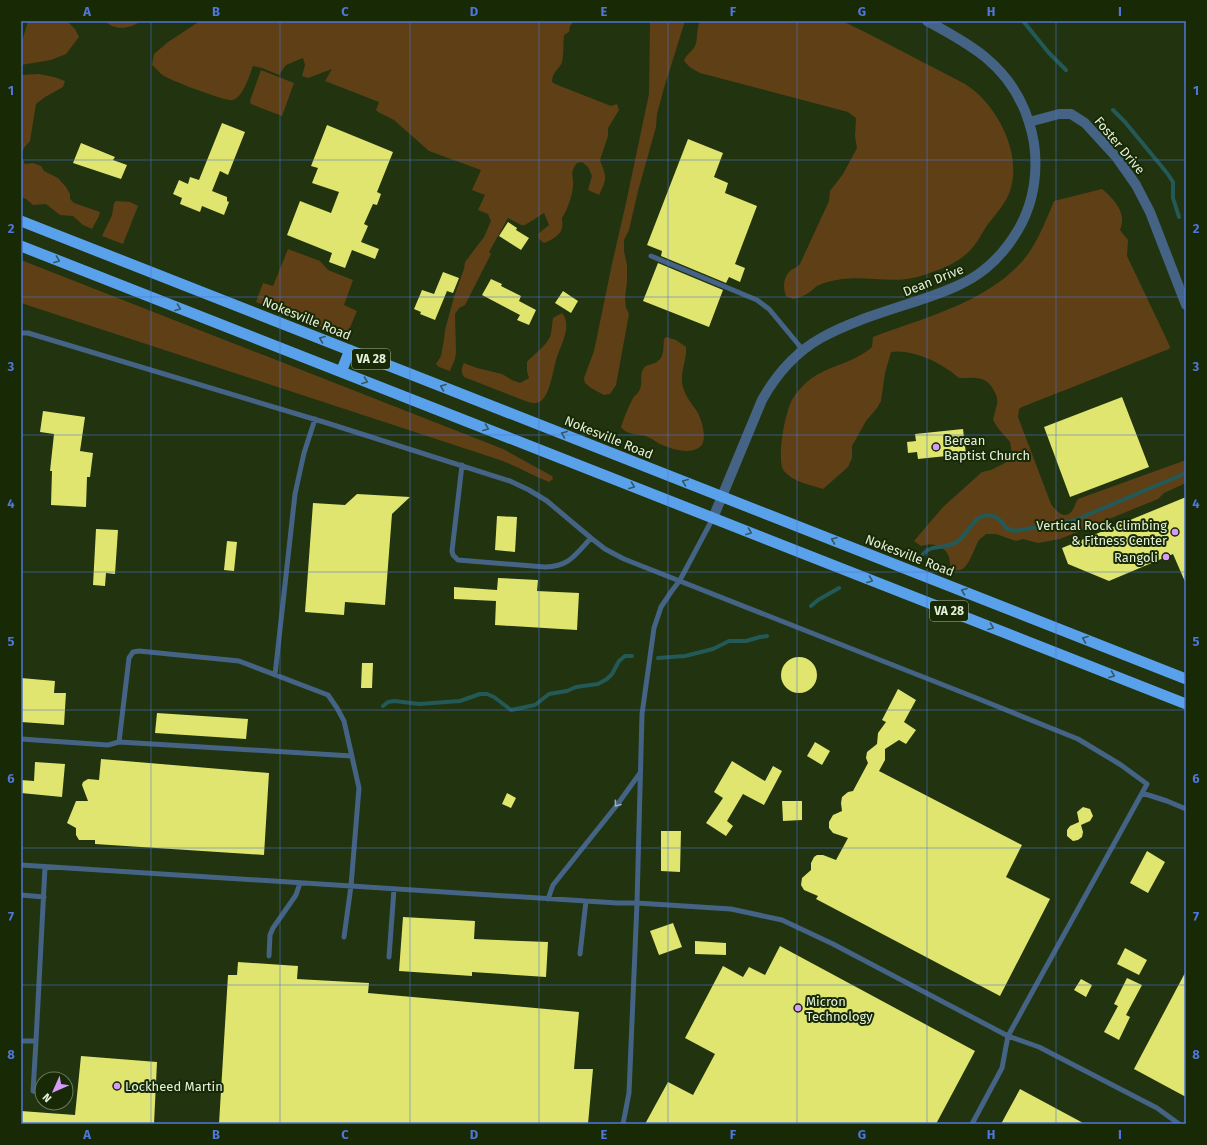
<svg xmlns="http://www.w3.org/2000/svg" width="1207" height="1145" viewBox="0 0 1207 1145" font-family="'Fira Sans',sans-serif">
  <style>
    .green { fill: #5f4016 }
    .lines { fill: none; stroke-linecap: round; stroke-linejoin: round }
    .stream { stroke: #235957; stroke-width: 4 }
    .building { fill: #dfe56f }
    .service { stroke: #456384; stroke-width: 5 }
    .minor { stroke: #456384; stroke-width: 10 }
    .trunk { stroke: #5aa1ec; stroke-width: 11 }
    .oneway { stroke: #325961 }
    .oneway2 { stroke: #9db1b4 }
    .grid { fill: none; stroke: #4f77d9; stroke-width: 1; stroke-opacity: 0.55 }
    .poi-dot { fill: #d69bfa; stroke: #182905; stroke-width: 1.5 }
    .labels { text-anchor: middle; stroke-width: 4; stroke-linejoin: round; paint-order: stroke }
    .shield { fill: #182905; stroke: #a8b59c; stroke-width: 1 }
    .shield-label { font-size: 12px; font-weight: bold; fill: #e5f1dc }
    .street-label { font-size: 13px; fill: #e5f1dc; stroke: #182905 }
    .poi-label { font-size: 13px; fill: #e5f1dc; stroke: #182905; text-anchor: start }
    .neatline { fill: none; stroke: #4f77d9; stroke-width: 1.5 }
    .grid-label { font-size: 13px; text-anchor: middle; font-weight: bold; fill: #4f77d9 }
  </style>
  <rect width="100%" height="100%" fill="#21330f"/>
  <path class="green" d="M 28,21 L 67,21 L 75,29 L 79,37 L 66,54 L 51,60 L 21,65 L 21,45 Z
    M 105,21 L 141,21 C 130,29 115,31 105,21 Z
    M 200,21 L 574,21 L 570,26 L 569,32 L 564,35 C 563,43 564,54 562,62 C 560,69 552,71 552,82 L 555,84 L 611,106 L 617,104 L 619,110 L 608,128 L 608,136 L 600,160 C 606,177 608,177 599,195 L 588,190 L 592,176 L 588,167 L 582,162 L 577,163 C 569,173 574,176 573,187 C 572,196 567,211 562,218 C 562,221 563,225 562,228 C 561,235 550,241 544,243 L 539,239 L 538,234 L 549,225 L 544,213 L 525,225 L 521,225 L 508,218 L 489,252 L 491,254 L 465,305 L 459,308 L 455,314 L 456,352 L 455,359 L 450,371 L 439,367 L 436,364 L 441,356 L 444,340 L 445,330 L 454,297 L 464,269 L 465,262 L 484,237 L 491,221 L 488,214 L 478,210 L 485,195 L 472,190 L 481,170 L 429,151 L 394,120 L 378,112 L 376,110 L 379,102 L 325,81 L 332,69 L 308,78 L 302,76 L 305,65 L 303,58 L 286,65 L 279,75 L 262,68 L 253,66 C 249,76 244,96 233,100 C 227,102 175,82 166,77 C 161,75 157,69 152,65 L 154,54 L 168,42 Z
    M 650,21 L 685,21 L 664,88 L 657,114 L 656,127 L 638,191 L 629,230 L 624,240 L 624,251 L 627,265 L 627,282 L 625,298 L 626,308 L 629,314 L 616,385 L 610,394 L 604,395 L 591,388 L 585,383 L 584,378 L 594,351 L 612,264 L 626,203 L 649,94 Z
    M 700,21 L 842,21 L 865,32 L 965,84 C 970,87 975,91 979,95 C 1003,118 1021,158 1010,191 C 1006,203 996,214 988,224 C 983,231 979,240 973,247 C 961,262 942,269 924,275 C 897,285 870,276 843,279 C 834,280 825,282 817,286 C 813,289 809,293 805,295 C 801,297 797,298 793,299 L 786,296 C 783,288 783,278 790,271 C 793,268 797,268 800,264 L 829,201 L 830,191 L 843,174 L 857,148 L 855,136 L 856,118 L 848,112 L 700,73 L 691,68 L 684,61 C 686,54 692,52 695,46 C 698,41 696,29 700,21 Z
    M 261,70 L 294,83 L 282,116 L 251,104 L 250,101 Z
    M 39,74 L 54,77 L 65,81 L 63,87 L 45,97 L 36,104 L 30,141 L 24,148 L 21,155 L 21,75 Z
    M 21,156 L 25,164 L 33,163 L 41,166 L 44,171 L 58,178 L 66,187 L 70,194 L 70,199 L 74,203 L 100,212 L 99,216 L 92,229 L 83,225 L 73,216 L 60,215 L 46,204 L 33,205 L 26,199 L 21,197 Z
    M 1102,189 C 1115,200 1127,213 1120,230 L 1128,240 L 1127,256 L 1167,340 L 1170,347 L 1169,349 L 1022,407 L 1019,409 L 1018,417 L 1051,504 C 1055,510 1065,521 1072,511 C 1075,507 1075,503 1078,499 L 1186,460 L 1186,483 L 1164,493 L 1158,499 L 1060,539 L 1038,543 L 1023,539 L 1016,541 L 996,534 L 986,534 C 984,536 981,538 979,540 C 973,550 965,583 950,565 C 951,548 935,541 921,546 L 914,541 L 943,507 L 982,472 L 991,470 L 1003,464 L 1008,461 L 1012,454 L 1010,442 L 998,428 L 993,420 C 994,414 996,409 997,404 C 998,398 996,394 993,389 C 986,375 972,378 959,378 C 944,364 912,348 891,352 L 885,373 L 881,401 L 877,408 L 866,421 L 852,446 L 852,458 L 848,467 L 823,489 C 811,485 793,482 784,471 C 776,461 785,412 792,400 C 797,391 804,384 812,378 C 831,365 856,362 872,347 L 873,337 C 926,317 997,300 1030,251 C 1040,236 1047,218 1054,201 Z
    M 116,201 L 130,202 L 138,206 L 123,244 L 102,236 L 112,215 L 114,203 Z
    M 288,249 L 320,261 L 328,270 L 353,280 L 344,305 L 357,311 L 346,337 L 256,302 L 263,283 L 273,286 Z
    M 21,260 L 503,449 L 552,476 L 553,479 L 549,482 C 531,475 515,465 497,459 L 21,303 Z
    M 562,313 C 566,318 567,323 566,330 C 564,341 559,350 556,360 C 553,371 550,394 541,401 C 537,404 532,403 528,402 L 464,377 C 461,372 461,369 464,363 L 477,368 L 502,374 L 512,380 L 520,383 L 529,378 L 527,371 L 527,362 C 534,354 545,347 550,337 C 552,332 552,324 553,318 Z
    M 666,337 L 676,340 L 686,347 C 687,358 681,370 682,383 C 684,395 692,404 698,413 C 702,421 708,441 700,447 C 689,455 672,449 662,445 C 657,443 653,439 648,437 C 639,433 627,436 621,427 C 624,417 628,408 633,398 C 635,395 639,393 640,389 C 643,382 639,374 644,368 C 646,365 649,365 652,364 C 665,360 663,350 664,339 Z"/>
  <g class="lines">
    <path class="stream" d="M 1023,21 L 1049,53 L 1066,70
      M 1113,110 L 1125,122 L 1167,173 L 1173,182 L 1173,198 L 1179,217
      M 923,554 C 932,544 944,549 955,543 C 969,537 973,510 993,516 C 999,518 1003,523 1006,528 L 1015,531 L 1073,521 L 1186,473
      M 811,606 L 818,600 L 839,588
      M 658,658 L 685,656 L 713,649 L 729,641 L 746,641 L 760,637 L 767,636
      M 383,706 L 388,702 L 395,701 L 419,704 L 460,701 L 480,694 L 487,694 L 494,697 L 511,710 L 535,705 L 549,694 L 567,691 L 576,687 L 598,684 L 607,679 L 612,674 L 619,661 L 625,656 L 632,656"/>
  </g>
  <path class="building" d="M 222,123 L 245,132 L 228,175 L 220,171 L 212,191 L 227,197 L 227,201 L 229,202 L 224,215 L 202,206 L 200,212 L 180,204 L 182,198 L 173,194 L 179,180 L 188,184 L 190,177 L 199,180 Z
    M 327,125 L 393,152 L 377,192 L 381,194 L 377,205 L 373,204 L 364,224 L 368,226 L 361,242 L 379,249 L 375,259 L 352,250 L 345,268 L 329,262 L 332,253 L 287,235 L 300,201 L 331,213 L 339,192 L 312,183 L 318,168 L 311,166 Z
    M 688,139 L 723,153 L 714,177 L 728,183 L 725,193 L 757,206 L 735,264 L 745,268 L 740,282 L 729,277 L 726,283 L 661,256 L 662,251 L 647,245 Z
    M 81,143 L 115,157 L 113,160 L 127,165 L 121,179 L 73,163 Z
    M 508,222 L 517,228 L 516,230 L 529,238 L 521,250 L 499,236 Z
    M 658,263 L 723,290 L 709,327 L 643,301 Z
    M 443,272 L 459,278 L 453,293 L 447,291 L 435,320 L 420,314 L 421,312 L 414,309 L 422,290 L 434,294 Z
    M 491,279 L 502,284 L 501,286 L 521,296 L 519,301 L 536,310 L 529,325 L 517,320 L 520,315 L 482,295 Z
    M 563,291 L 578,301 L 571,313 L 555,303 Z
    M 1122,397 L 1149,467 L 1070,497 L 1044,427 Z
    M 43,411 L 85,417 L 80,451 L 93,453 L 90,477 L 87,477 L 86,507 L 51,505 L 52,471 L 50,471 L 54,434 L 40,432 Z
    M 963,429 L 966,454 L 918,459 L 917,452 L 908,453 L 907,442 L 916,441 L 915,434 Z
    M 357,494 L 410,497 L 392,514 L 385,605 L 345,602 L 344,615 L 305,612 L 313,503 L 345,505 Z
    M 1186,497 L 1186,584 L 1173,554 L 1109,581 L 1068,564 L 1062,548 Z
    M 497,516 L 517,517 L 515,552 L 495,550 Z
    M 96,529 L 118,530 L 115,574 L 106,573 L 105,586 L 93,585 Z
    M 227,541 L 237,542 L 234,571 L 224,570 Z
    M 498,578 L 538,580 L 537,591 L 579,593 L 577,630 L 495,625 L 496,601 L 454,599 L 454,587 L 497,590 Z
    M781 675a18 18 0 1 1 36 0a18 18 0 1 1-36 0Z
    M 362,663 L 373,663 L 372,688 L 361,688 Z
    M 21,678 L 55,681 L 54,693 L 66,693 L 64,725 L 21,722 Z
    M 898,689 L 916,700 L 904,722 L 916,730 L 906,744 L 899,740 L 885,749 L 885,760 L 879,771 L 1022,845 L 1006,877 L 1050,899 L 1000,996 L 816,899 L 818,896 L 804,890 L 801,885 L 802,878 L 811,870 L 811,863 L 814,857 L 817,855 L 823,855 L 836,860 L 848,838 L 833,833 L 829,828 L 829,822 L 833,815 L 842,811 L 841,803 L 842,797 L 848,792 L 853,791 L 868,763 L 866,758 L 867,752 L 877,744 L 878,733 L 886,722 L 882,720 Z
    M 157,713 L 248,719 L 246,739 L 155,733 Z
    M 815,742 L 830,751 L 822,765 L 807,756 Z
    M 101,759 L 269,773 L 264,855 L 95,844 L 95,840 L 79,840 L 76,835 L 76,828 L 67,823 L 76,801 L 88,801 L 82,785 L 83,782 L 88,779 L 99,780 Z
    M 732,761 L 765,781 L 773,766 L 782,771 L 764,805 L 743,794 L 727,821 L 733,826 L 726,836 L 706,823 L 723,798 L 714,792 Z
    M 35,762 L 65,764 L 62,797 L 21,793 L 21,780 L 34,781 Z
    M 507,793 L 516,798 L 511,808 L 502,804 Z
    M 782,801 L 802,801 L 802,820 L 783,821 Z
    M 1083,807 L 1090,809 L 1093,816 L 1090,821 L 1081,825 L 1083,832 L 1082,837 L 1078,840 L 1073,841 L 1067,836 L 1067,830 L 1070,826 L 1079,822 L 1077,812 Z
    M 661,831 L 681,831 L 680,872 L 661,871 Z
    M 1147,851 L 1165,862 L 1148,893 L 1130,883 Z
    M 403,917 L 475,921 L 474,939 L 548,942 L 546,977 L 472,972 L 472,976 L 399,971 Z
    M 673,923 L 682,947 L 659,955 L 650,931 Z
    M 695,941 L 726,943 L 726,955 L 695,954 Z
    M 780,946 L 975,1051 L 936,1124 L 645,1124 L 668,1082 L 693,1095 L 715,1054 L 685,1038 L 723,966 L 743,977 L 749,967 L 765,975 Z
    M 1125,948 L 1147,960 L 1139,975 L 1117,964 Z
    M 238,962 L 298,966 L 297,979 L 369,983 L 368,993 L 579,1012 L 574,1069 L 593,1069 L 588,1124 L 219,1124 L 228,975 L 237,975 Z
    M 1186,971 L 1186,1097 L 1134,1069 Z
    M 1127,978 L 1142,985 L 1126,1015 L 1130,1017 L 1119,1040 L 1104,1032 L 1118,1006 L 1114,1004 Z
    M 1081,979 L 1092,985 L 1086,997 L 1074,990 Z
    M 81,1056 L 157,1062 L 154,1124 L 21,1124 L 21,1111 L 75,1115 Z
    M 1020,1089 L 1085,1124 L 1001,1124 Z"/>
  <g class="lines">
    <path class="service" d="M 651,256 L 757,300 L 769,309 L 803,350
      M 21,333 L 28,333 L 327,423 L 510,481 L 529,490 L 547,501 L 591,538 L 605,549 L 624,559 L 979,699 L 1078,739 L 1121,765 L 1147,784 L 1008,1036 L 833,944 L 782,920 L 731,909 L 637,903 L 617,903 L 586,901 L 21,865
      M 462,465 L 452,551 L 453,555 L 458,560 L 545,567 C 570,566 575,555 591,538
      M 275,675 L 295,494 L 304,453 L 315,419
      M 21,739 L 108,745 L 119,742 L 129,658 L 133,652 L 139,651 L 239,661 L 328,695 L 337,708 L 344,721 L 359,788 L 351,886 L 344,937
      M 119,742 L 352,756
      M 1142,793 L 1167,801 L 1186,809
      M 21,895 L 44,897
      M 548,899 L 553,885 L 617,805 L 640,773
      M 580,954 L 586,901
      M 269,956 L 270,935 L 273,928 L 296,895 L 300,883
      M 389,957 L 394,889
      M 21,1041 L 36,1041 L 45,867
      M 36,1041 L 33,1091 L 42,1093
      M 66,1098 L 67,1098
      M 623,1124 L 629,1093 L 637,903 L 642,714 L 654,628 L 661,607 L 671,592 L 680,580 L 713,518
      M 972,1124 L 1002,1068 L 1008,1036 L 1039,1047 L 1157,1108 L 1179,1124"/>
    <path class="minor" d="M 1029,122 L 1059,114 L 1071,114 L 1085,123 L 1117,158 L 1136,185 L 1150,212 L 1186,305
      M 713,518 L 762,400 C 776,375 796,352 821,338 C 853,320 891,310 926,298 C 946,291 968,283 985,269 C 999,258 1009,245 1018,230 C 1032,206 1037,179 1035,152 C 1034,138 1030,124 1025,111 C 1006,64 970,44 927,21"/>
    <path class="trunk" d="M 21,221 L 1186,679
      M 21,246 L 1186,704
      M 341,372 L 350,350"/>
  </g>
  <defs><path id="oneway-chevron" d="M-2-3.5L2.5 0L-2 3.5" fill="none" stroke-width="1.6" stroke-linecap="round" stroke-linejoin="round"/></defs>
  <g class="oneway">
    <use href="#oneway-chevron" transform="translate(57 260) rotate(21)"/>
    <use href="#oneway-chevron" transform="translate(178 308) rotate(21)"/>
    <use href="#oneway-chevron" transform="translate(322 339) rotate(-158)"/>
    <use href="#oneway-chevron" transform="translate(365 381) rotate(21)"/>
    <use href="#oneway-chevron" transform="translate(443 387) rotate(-159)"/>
    <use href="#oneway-chevron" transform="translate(486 428) rotate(21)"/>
    <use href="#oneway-chevron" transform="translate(564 434) rotate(-158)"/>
    <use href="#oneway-chevron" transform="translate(685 482) rotate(-158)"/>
    <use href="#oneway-chevron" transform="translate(632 486) rotate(21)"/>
    <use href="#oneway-chevron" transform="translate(749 532) rotate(21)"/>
    <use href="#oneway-chevron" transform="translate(834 540) rotate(-159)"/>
    <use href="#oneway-chevron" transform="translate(870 580) rotate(21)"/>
    <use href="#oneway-chevron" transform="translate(964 591) rotate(-159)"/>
    <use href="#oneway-chevron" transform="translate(991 627) rotate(21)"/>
    <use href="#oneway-chevron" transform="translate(1085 639) rotate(-158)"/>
    <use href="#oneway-chevron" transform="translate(1112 675) rotate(21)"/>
  </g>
  <use class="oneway2" href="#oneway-chevron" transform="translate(617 804) rotate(127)"/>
  <path class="grid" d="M 151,21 L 151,1124M 280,21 L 280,1124M 410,21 L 410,1124M 539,21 L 539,1124M 668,21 L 668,1124M 797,21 L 797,1124M 927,21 L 927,1124M 1056,21 L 1056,1124M 21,160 L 1186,160M 21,297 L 1186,297M 21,435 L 1186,435M 21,572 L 1186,572M 21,710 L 1186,710M 21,848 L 1186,848M 21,985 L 1186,985"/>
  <g class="poi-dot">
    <circle cx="936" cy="447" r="4"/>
    <circle cx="1175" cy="532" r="4"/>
    <circle cx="1166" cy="557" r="4"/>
    <circle cx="798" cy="1008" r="4"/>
    <circle cx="117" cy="1086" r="4"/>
  </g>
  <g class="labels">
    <g class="shield">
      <rect x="352" y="349" width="38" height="20" rx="3"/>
      <rect x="930" y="601" width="38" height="20" rx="3"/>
    </g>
    <g class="shield-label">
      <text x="371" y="363">VA 28</text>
      <text x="949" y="615">VA 28</text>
    </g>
    <g class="street-label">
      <text transform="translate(1120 145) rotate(50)" y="5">Foster Drive</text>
      <text transform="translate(933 280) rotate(-22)" y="5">Dean Drive</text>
      <text transform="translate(307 318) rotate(22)" y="5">Nokesville Road</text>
      <text transform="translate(609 437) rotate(22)" y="5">Nokesville Road</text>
      <text transform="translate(910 555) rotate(21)" y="5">Nokesville Road</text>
    </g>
    <g class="poi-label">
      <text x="944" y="445">Berean<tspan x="944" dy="15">Baptist Church</tspan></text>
      <text x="1167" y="530" text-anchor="end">Vertical Rock Climbing<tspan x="1167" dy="15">&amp; Fitness Center</tspan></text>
      <text x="1158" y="562" text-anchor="end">Rangoli</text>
      <text x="806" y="1006">Micron<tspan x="806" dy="15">Technology</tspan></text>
      <text x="125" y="1091">Lockheed Martin</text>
    </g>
  </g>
  <rect width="1207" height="1145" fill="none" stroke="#182905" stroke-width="44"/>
  <g transform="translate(54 1091) rotate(225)"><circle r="19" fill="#182905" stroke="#6a795b"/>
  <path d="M0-3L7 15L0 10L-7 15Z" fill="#d69bfa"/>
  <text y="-6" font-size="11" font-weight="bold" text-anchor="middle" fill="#e5f1dc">N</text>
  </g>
  <rect x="22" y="22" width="1163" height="1101" class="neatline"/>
  <g class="grid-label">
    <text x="87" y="16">A</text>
    <text x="216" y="16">B</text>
    <text x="345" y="16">C</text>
    <text x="474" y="16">D</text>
    <text x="604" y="16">E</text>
    <text x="733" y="16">F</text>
    <text x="862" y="16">G</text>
    <text x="991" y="16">H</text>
    <text x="1120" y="16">I</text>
    <text x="11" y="95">1</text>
    <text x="1196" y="95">1</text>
    <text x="11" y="233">2</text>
    <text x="1196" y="233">2</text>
    <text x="11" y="371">3</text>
    <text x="1196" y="371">3</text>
    <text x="11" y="508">4</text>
    <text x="1196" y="508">4</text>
    <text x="11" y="646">5</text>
    <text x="1196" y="646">5</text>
    <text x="11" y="783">6</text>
    <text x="1196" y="783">6</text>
    <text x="11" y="921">7</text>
    <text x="1196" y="921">7</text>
    <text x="11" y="1059">8</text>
    <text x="1196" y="1059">8</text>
    <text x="87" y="1139">A</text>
    <text x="216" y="1139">B</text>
    <text x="345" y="1139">C</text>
    <text x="474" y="1139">D</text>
    <text x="604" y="1139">E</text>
    <text x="733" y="1139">F</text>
    <text x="862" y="1139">G</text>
    <text x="991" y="1139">H</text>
    <text x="1120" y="1139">I</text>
  </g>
</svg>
